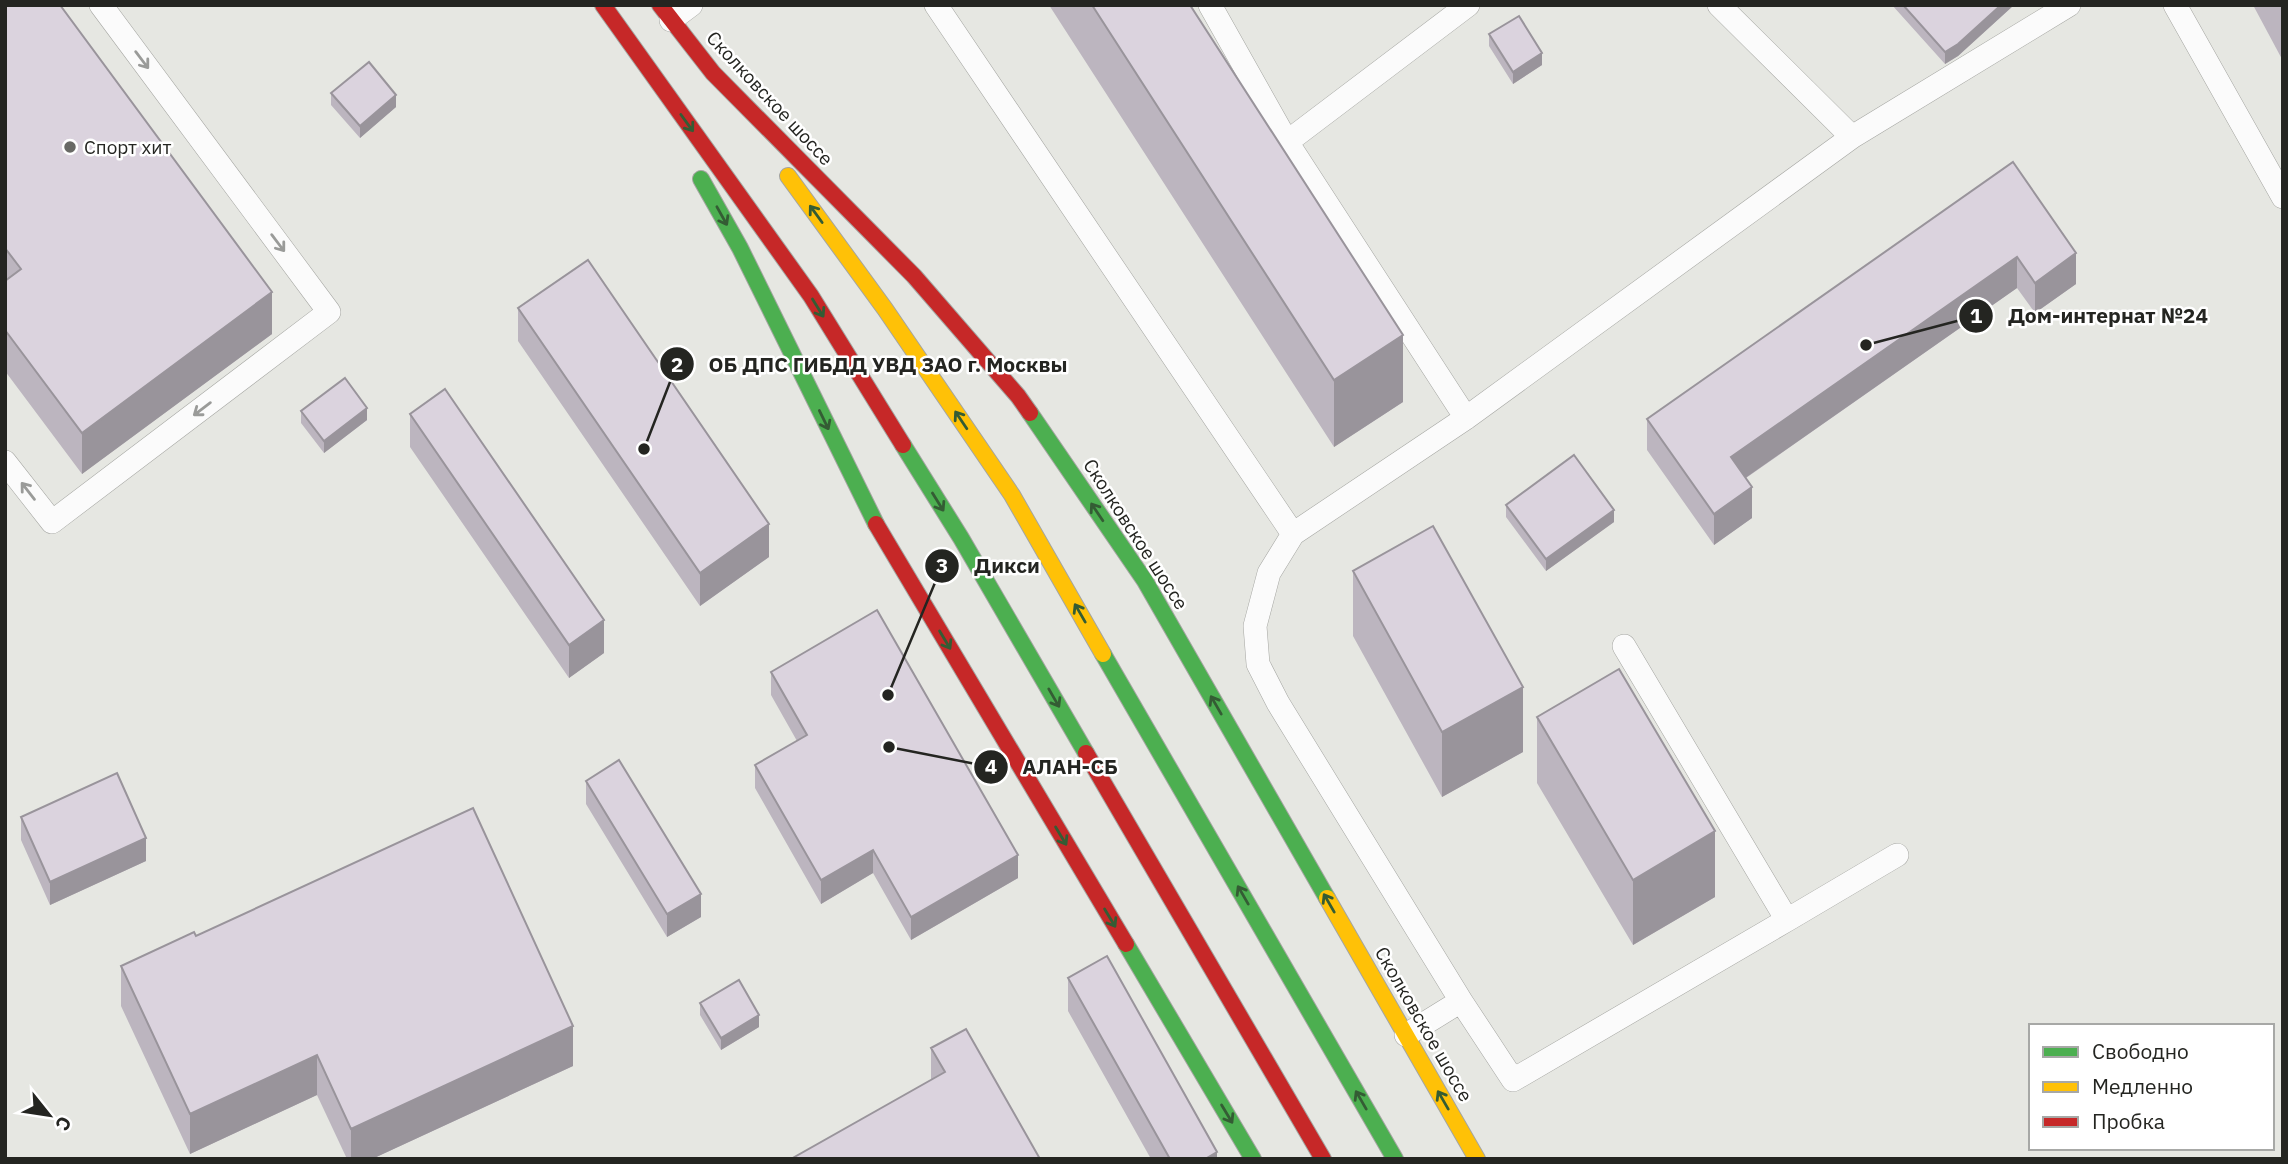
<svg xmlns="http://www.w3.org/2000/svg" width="2288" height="1164" viewBox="0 0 2288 1164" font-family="'IBM Plex Sans',sans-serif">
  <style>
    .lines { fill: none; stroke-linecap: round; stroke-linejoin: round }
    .lane-casing { stroke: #a4a5a1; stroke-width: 24 }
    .fast-casing { stroke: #a4a5a1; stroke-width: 18 }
    .slow-casing { stroke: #a4a5a1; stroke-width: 18 }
    .jam-casing { stroke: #a4a5a1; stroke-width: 18 }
    .lane { stroke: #fbfbfb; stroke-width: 23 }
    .fast { stroke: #4caf50; stroke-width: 16 }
    .slow { stroke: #ffc107; stroke-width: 16 }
    .jam { stroke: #c62828; stroke-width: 16 }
    .wall { fill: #bcb5bf }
    .shaded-wall { fill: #99949b }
    .building { fill: #dbd3de; stroke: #99949b; stroke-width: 2 }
    .oneway { stroke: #9a9b99 }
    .oneway2 { stroke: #345c34 }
    .poi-dot { fill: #686965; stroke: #fff; stroke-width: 2.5 }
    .labels { text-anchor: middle; stroke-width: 5; stroke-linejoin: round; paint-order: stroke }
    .street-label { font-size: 19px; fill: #242521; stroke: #fff }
    .poi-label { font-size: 19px; fill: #242521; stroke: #fff; text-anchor: start }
    .leader { fill: none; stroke: #242521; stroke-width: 2.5 }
    .callout-dot { fill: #242521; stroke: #fff; stroke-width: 2.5 }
    .mark-label { font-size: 21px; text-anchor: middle; font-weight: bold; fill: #fff }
    .callout-label { font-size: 21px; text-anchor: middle; font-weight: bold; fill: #242521; stroke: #fff; stroke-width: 5; stroke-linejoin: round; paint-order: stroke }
  </style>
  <rect width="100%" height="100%" fill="#e6e7e2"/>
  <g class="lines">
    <defs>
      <path id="lane" d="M 936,5 L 1293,534
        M 1210,5 L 1287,142 L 1466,418
        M 1719,5 L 1852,137
        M 2175,5 L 2283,197
        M 671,20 L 691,5
        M 1287,142 L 1468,5
        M 5,462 L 52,522 L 329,312 L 101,5
        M 1787,920 L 1897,855
        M 1461,1001 L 1513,1080 L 1787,920 L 1624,646
        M 1406,1035 L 1461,1001 L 1278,703 L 1258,664 L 1255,626 L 1269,573 L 1293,534 L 1466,418 L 1852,137 L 2069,5"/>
      <path id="fast" d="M 701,179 L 740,248 L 876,524
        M 1030,413 L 1145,581 L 1327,898
        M 903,445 L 961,538 L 1086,753
        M 1103,654 L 1395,1159
        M 1126,944 L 1253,1159"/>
      <path id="slow" d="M 788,176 L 885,309 L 1012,495 L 1103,654
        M 1327,898 L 1477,1159"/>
      <path id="jam" d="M 603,5 L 811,296 L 903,445
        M 660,5 L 713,73 L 914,276 L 1018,396 L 1030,413
        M 876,524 L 1126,944
        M 1086,753 L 1323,1159"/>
    </defs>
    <use href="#lane" class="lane-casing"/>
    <use href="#fast" class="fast-casing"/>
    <use href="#slow" class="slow-casing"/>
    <use href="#jam" class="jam-casing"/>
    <use href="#lane" class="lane"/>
    <use href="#fast" class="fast"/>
    <use href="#slow" class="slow"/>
    <use href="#jam" class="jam"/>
  </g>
  <path class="wall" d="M 5,5 L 272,334 L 82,474 L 5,371 Z
    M 1049,5 L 1190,5 L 1403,402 L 1334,447 Z
    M 1892,5 L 2014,5 L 1958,56 L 1945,64 Z
    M 2253,5 L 2283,5 L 2283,61 Z
    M 1489,34 L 1542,65 L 1513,84 L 1489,46 Z
    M 331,93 L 396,107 L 360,138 L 331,105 Z
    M 2013,162 L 2076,284 L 2035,313 L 2017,288 L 1746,478 L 1752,518 L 1714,545 L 1647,450 L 1647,419 Z
    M 518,308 L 769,557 L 700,606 L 518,341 Z
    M 301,411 L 367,420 L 324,453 L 301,423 Z
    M 410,414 L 604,653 L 569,678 L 410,447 Z
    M 1506,505 L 1614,522 L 1546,571 L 1506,517 Z
    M 1353,571 L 1523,752 L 1442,797 L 1353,636 Z
    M 771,672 L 1018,878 L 911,940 L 873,873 L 821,904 L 755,788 L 755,765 L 797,741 L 771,695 Z
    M 1537,717 L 1715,897 L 1633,945 L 1537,783 Z
    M 586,781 L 701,917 L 667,937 L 586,804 Z
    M 21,817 L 146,861 L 50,905 L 21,840 Z
    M 196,936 L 573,1066 L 372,1159 L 347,1159 L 317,1095 L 190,1154 L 121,1006 L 121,966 Z
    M 1068,978 L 1217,1159 L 1151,1159 L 1068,1011 Z
    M 700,1003 L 759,1027 L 721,1050 L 700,1015 Z
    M 931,1048 L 1040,1159 L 931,1080 Z"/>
  <path class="shaded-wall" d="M 2001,5 L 2014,5 L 1958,56 L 1945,64 L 1945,52 Z
    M 1542,53 L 1542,65 L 1513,84 L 1513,72 Z
    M 396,95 L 396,107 L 360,138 L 360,126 Z
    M 2076,253 L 2076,284 L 2035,313 L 2035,283 Z
    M 2017,257 L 2017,288 L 1731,488 L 1731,457 Z
    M 272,292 L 272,334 L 82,474 L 82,433 Z
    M 1403,335 L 1403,402 L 1334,447 L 1334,380 Z
    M 367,408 L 367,420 L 324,453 L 324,441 Z
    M 1752,487 L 1752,518 L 1714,545 L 1714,514 Z
    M 1614,510 L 1614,522 L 1546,571 L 1546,559 Z
    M 769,524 L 769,557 L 700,606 L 700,573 Z
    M 604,620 L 604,653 L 569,678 L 569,645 Z
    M 1523,687 L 1523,752 L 1442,797 L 1442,732 Z
    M 1715,831 L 1715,897 L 1633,945 L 1633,880 Z
    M 146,838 L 146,861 L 50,905 L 50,882 Z
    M 873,850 L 873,873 L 821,904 L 821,880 Z
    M 1018,855 L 1018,878 L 911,940 L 911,917 Z
    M 701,894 L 701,917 L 667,937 L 667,914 Z
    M 759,1015 L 759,1027 L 721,1050 L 721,1038 Z
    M 573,1026 L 573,1066 L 372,1159 L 351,1159 L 351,1129 Z
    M 317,1055 L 317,1095 L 190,1154 L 190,1114 Z
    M 1217,1152 L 1217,1159 L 1205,1159 Z"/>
  <path class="building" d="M 5,5 L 60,5 L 272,292 L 82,433 L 5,330 L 5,281 L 21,269 L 5,248 Z
    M 1092,5 L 1190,5 L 1403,335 L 1334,380 Z
    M 1903,5 L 2001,5 L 1958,44 L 1945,52 Z
    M 1519,16 L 1542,53 L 1513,72 L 1489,34 Z
    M 369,62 L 396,95 L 360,126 L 331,93 Z
    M 2013,162 L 2076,253 L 2035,283 L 2017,257 L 1731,457 L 1752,487 L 1714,514 L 1647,419 Z
    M 588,260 L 769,524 L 700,573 L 518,308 Z
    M 345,378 L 367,408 L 324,441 L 301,411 Z
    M 445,389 L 604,620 L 569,645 L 410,414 Z
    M 1574,455 L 1614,510 L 1546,559 L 1506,505 Z
    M 1433,526 L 1523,687 L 1442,732 L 1353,571 Z
    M 877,610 L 1018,855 L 911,917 L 873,850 L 821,880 L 755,765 L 807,735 L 771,672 Z
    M 1619,669 L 1715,831 L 1633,880 L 1537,717 Z
    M 619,760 L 701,894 L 667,914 L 586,781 Z
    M 117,773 L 146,838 L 50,882 L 21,817 Z
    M 473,808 L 573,1026 L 351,1129 L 317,1055 L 190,1114 L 121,966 L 194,932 L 196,936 Z
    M 1107,956 L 1217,1152 L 1205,1159 L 1170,1159 L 1068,978 Z
    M 739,980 L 759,1015 L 721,1038 L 700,1003 Z
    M 966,1029 L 1040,1159 L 791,1159 L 945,1072 L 931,1048 Z"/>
  <defs><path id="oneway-shaft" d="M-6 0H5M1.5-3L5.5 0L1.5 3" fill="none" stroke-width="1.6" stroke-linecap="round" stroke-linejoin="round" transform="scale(1.75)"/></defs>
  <g class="oneway">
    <use href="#oneway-shaft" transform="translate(142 60) rotate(53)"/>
    <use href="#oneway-shaft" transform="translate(278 243) rotate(53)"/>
    <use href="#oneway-shaft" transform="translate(202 409) rotate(143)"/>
    <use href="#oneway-shaft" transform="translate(28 491) rotate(-128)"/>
  </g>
  <g class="oneway2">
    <use href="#oneway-shaft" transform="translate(687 123) rotate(54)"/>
    <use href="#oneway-shaft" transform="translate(816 214) rotate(-126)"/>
    <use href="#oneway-shaft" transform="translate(722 216) rotate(61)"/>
    <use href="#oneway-shaft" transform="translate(818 308) rotate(58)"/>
    <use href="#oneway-shaft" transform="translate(824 420) rotate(64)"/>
    <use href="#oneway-shaft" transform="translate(961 420) rotate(-124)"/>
    <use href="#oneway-shaft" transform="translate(938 502) rotate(58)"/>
    <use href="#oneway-shaft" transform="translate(1097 512) rotate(-124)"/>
    <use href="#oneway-shaft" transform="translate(1080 613) rotate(-120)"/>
    <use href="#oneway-shaft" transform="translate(945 640) rotate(59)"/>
    <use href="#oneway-shaft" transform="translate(1054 698) rotate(60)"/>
    <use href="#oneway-shaft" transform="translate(1216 705) rotate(-120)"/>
    <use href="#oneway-shaft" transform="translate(1061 836) rotate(59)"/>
    <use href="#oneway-shaft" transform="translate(1243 895) rotate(-120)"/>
    <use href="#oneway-shaft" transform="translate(1329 903) rotate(-120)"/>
    <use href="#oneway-shaft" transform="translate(1110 918) rotate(59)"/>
    <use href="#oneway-shaft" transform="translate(1361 1100) rotate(-120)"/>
    <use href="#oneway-shaft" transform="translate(1443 1100) rotate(-120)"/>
    <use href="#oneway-shaft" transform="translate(1227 1114) rotate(59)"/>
  </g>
  <circle class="poi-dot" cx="70" cy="147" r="7"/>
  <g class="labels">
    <g class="street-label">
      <text transform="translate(770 98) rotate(47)" y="7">Сколковское шоссе</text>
      <text transform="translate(1136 534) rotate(57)" y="7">Сколковское шоссе</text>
      <text transform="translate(1424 1024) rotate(60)" y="7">Сколковское шоссе</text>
    </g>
    <g class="poi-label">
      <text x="84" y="154">Спорт хит</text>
    </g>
  </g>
  <path class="leader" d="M1866 345L1976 316M644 449L677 364M888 695L942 566M889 747L991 767"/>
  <g class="callout-dot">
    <circle cx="1866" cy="345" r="7"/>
    <circle cx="644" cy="449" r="7"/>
    <circle cx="888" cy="695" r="7"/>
    <circle cx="889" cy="747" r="7"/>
    <circle cx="1976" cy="316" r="18"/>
    <circle cx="677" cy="364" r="18"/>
    <circle cx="942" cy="566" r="18"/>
    <circle cx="991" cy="767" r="18"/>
  </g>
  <g class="mark-label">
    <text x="1976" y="323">1</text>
    <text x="677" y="372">2</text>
    <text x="942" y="573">3</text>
    <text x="991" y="774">4</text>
  </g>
  <g class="callout-label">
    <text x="2108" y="323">Дом-интернат №24</text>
    <text x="888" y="372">ОБ ДПС ГИБДД УВД ЗАО г. Москвы</text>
    <text x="1007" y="573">Дикси</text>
    <text x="1070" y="774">АЛАН-СБ</text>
  </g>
  <rect width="2288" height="1164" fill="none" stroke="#242521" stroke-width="14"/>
  <rect x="2029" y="1024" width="245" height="126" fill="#ffffff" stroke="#a7a8a6" stroke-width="2"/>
  <rect x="2043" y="1047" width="35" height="10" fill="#4caf50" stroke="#a7a8a6" stroke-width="2"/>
  <text x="2092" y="1059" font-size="21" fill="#242521">Свободно</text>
  <rect x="2043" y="1082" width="35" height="10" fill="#ffc107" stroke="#a7a8a6" stroke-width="2"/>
  <text x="2092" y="1094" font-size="21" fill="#242521">Медленно</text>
  <rect x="2043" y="1117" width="35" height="10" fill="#c62828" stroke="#a7a8a6" stroke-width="2"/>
  <text x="2092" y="1129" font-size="21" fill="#242521">Пробка</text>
  <g transform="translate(49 1115) rotate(120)" stroke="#ffffff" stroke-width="5" paint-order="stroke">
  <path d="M0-5L12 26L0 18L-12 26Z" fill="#242521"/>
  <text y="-10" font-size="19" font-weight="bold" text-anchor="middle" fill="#242521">С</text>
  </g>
</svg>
